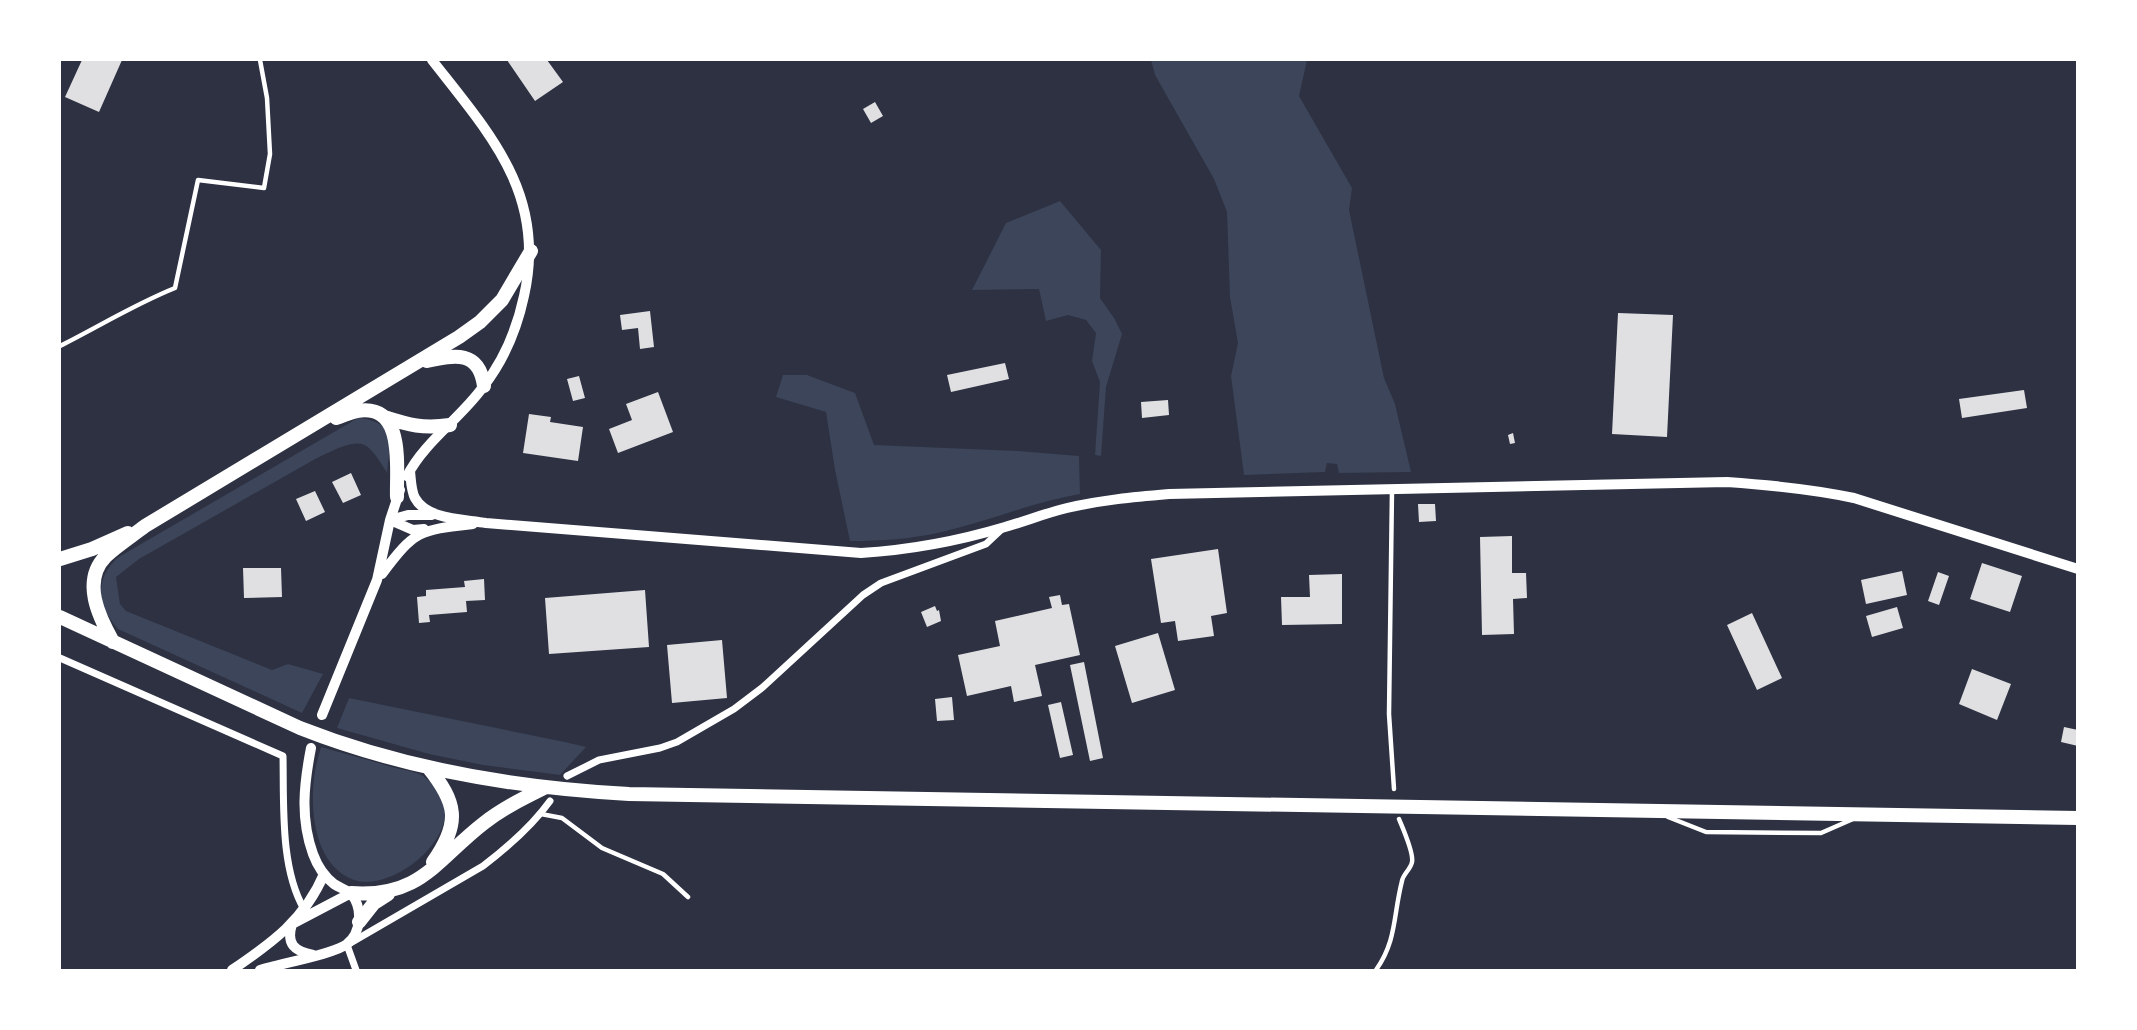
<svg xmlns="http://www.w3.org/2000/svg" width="2137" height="1030" viewBox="0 0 2137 1030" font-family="Jost,sans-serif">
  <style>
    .green { fill: #3c4559 }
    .building { fill: #e0e0e3 }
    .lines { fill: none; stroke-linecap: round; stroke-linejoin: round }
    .service { stroke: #fff; stroke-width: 4.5 }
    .minor { stroke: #fff; stroke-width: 7 }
    .tertiary { stroke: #fff; stroke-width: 10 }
    .primary { stroke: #fff; stroke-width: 14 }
  </style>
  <rect width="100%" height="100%" fill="#2d3142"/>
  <path class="green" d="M 1151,60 L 1307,60 L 1299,96 L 1352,188 L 1349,210 L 1384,378 L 1395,404 L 1411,472 L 1339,473 L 1337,464 L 1327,463 L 1325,472 L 1244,475 L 1231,376 L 1238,343 L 1230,297 L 1227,212 L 1214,179 L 1155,75 Z
    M 1060,201 L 1101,250 L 1100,298 L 1114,318 L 1122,334 L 1106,387 L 1101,456 L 1095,455 L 1100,382 L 1092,361 L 1096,333 L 1086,320 L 1068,315 L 1046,321 L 1039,289 L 972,290 L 1006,223 Z
    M 783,375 L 807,375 L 855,393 L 874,445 L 1018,451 L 1079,456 L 1080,494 C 1033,502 989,521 942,532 C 912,539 881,541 850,541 L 835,470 L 826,412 L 776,397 Z
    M 358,418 C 397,422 390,443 387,473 C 382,465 377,456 370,449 C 357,435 332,452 317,458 L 139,559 L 116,577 L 120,604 L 126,611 L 272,670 L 288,664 L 323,674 L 302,713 L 118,629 C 97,605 94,581 117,558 Z
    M 349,698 L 565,742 L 586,747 L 560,775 L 483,765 L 429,754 L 337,728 Z
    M 321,747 C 345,754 369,760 392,767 C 402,770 415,771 423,776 C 427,779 432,783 435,787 C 473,829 394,894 354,880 C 315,866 310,813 314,778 C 315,768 318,757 321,747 Z"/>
  <path class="building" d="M 82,60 L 122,60 L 99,112 L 65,97 Z
    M 507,60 L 547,60 L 563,82 L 535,101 Z
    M 875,102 L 883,116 L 871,123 L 863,109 Z
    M 650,311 L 654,347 L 640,349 L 638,328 L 622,330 L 620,315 Z
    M 1618,313 L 1673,315 L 1667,437 L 1612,434 Z
    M 1005,363 L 1009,379 L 951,392 L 947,375 Z
    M 579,376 L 585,398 L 573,401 L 567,379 Z
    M 2024,390 L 2027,408 L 1962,418 L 1959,399 Z
    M 658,392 L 673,432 L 618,453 L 609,429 L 632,420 L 626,404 Z
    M 1168,400 L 1169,415 L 1142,418 L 1141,402 Z
    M 529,414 L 551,417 L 550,422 L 583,427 L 578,461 L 523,453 Z
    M 1513,433 L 1515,443 L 1510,444 L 1508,435 Z
    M 351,473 L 361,495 L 343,503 L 332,482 Z
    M 315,491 L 325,512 L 306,521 L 296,499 Z
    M 1418,504 L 1435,504 L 1436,521 L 1419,522 Z
    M 1512,536 L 1512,573 L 1526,573 L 1527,598 L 1513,599 L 1514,634 L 1482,635 L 1480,537 Z
    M 1218,549 L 1227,613 L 1211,616 L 1214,636 L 1178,641 L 1175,621 L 1161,623 L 1151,559 Z
    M 1982,563 L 2022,576 L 2010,612 L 1970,599 Z
    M 243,568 L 281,568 L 282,597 L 244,598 Z
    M 1902,571 L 1907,595 L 1866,604 L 1861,580 Z
    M 1938,572 L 1949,576 L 1939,605 L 1928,601 Z
    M 1342,574 L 1342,624 L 1282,625 L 1281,597 L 1310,597 L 1309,575 Z
    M 484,579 L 485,600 L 466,601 L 467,612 L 429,615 L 430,622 L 419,623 L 417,597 L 426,596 L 426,590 L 465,587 L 464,581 Z
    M 645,590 L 649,647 L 549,654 L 545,598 Z
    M 1060,595 L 1062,605 L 1069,604 L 1080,655 L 1035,665 L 1042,696 L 1014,702 L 1011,686 L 967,696 L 958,655 L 1000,646 L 995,621 L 1052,608 L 1049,597 Z
    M 935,606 L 937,611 L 939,610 L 941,621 L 927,627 L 921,612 Z
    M 1897,607 L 1903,628 L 1872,637 L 1866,616 Z
    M 1752,613 L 1782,678 L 1757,690 L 1727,625 Z
    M 1158,633 L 1175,690 L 1132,703 L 1115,646 Z
    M 722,640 L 727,698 L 672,703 L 667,645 Z
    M 1084,662 L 1103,758 L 1090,761 L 1070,665 Z
    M 1972,669 L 2011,684 L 1997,720 L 1959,704 Z
    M 952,697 L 954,720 L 937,721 L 935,699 Z
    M 1061,702 L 1073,755 L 1060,758 L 1048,705 Z
    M 2064,727 L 2078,730 L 2078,746 L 2061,742 Z"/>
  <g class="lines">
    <path class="service" d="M 60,346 C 98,327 135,304 175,288 L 198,180 L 264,188 L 270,154 L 267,98 L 260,60
      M 1392,489 L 1389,714 L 1394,789
      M 541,814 L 562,818 L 602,848 L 663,874 L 688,897
      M 1668,817 L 1706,832 L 1821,833 L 1853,819
      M 1376,970 C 1397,940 1393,916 1402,881 C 1403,874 1411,869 1412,862 C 1414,853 1403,829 1399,819"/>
    <path class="minor" d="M 60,658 L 283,756 C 284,804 280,868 304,909
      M 567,776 L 599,760 L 660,748 L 677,742 L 734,709 L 763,687 L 863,595 L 881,583 L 986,544 L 1002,529
      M 356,970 L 347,945 L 483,866 C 508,847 532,826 550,801"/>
    <path class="tertiary" d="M 410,471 C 411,480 411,491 415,498 C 427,520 464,519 486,523 L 861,553 C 910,550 958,541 1005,527 C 1026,521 1046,513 1067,508 C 1101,500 1134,497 1169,494 L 1727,482 C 1770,485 1812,489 1854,498 L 2078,569
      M 407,476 C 425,441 460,419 483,387 C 504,360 517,329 524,296 C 547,195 490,134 432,60
      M 390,520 L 408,515 L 432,515
      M 390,520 L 413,530 L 424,529
      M 382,574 C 415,530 419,530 473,524
      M 322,715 L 377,580 L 390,520 L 400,490
      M 313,955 C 294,951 286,944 292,924 L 351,893
      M 232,970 C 272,943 305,919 324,874
      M 260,970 C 278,964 335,954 347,944 C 361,933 363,909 352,895 C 348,890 340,888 334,884 C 325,877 317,865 313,854 C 300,818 304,784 311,748"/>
    <path class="primary" d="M 427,361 C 455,355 479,350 484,386
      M 384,417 C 409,425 423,429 450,425
      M 336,418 C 343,416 350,412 357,411 C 406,403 396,468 397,497
      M 60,559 L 92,549 L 128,533
      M 60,617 L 300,728 C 404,769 517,788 629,794 L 2078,818
      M 113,642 C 99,617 81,581 106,556 C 118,545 132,536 145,526 L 459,337 L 480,322 L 502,300 L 531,251
      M 428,767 C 457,803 461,822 433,862
      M 351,893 C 421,898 436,860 484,823 C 503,808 524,798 546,787
      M 359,922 L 374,903 L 388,894"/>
  </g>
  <rect width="2137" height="1030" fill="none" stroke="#ffffff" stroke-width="122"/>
</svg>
